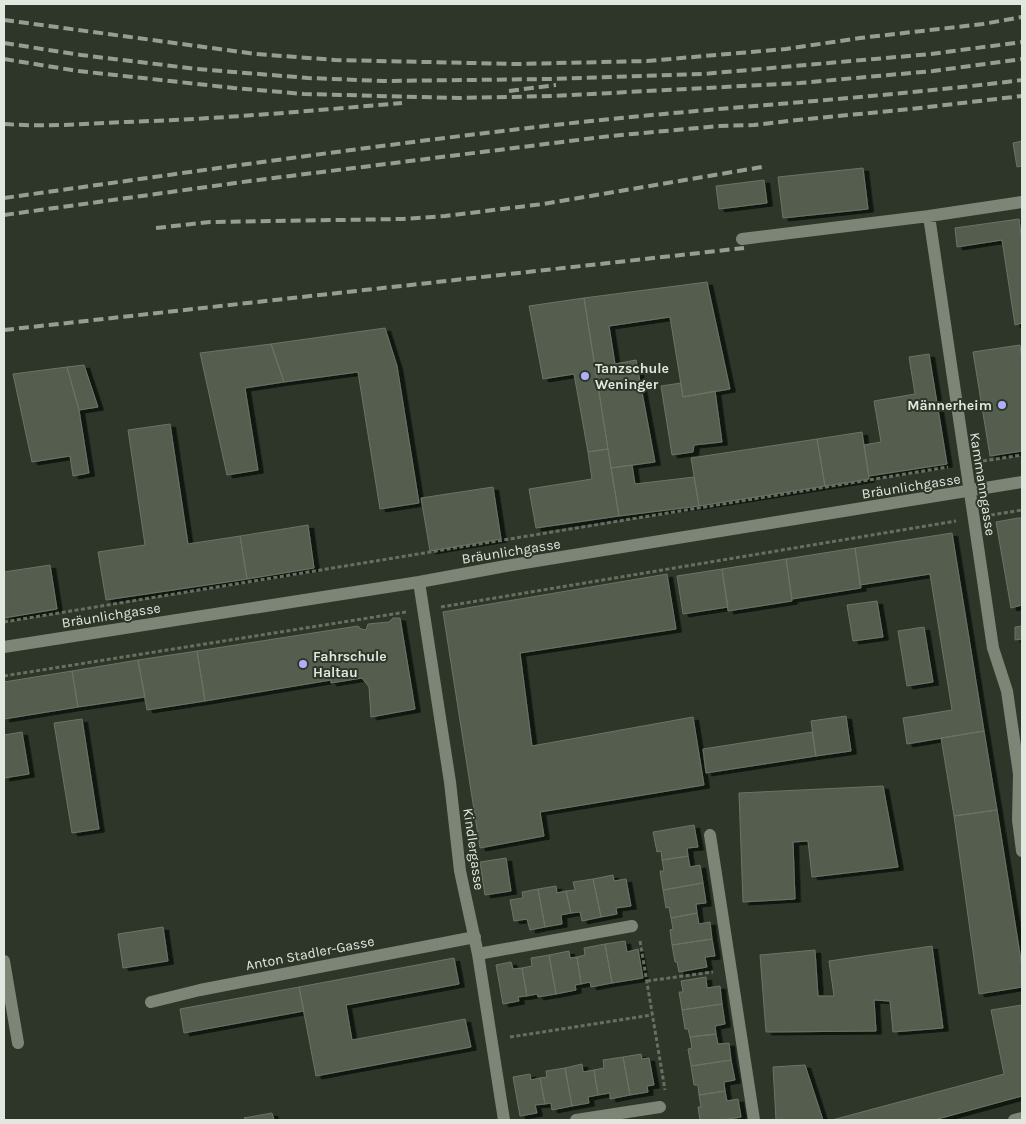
<svg xmlns="http://www.w3.org/2000/svg" width="1026" height="1124" viewBox="0 0 1026 1124" font-family="Karla,sans-serif">
  <style>
    .building { fill: #545d4f; stroke: #6b7465; filter: url(#shadow) }
    .lines { fill: none; stroke-linecap: round; stroke-linejoin: round }
    .path { stroke: #676e62; stroke-width: 3; stroke-dasharray: 4 2.5; stroke-linecap: butt }
    .minor { stroke: #7c8576; stroke-width: 12 }
    .rail { stroke: #979d93; stroke-width: 4; stroke-dasharray: 10 5; stroke-linecap: butt }
    .poi-dot { fill: #aeaefb; stroke: #2e3629; stroke-width: 2 }
    .labels { text-anchor: middle; stroke-width: 4; stroke-linejoin: round; paint-order: stroke }
    .poi-label { font-size: 14px; font-weight: bold; fill: #e2e8df; stroke: #2e3629; text-anchor: start }
    .street-label { font-size: 14px; fill: #e2e8df; stroke: #2e3629 }
  </style>
  <defs>
    <filter id="shadow"><feDropShadow dx="5.5" dy="3" stdDeviation="0" flood-color="#0009"/></filter>
  </defs>
  <rect width="100%" height="100%" fill="#2e3629"/>
  <path class="building" d="M 1022,141 L 1022,166 L 1017,167 L 1013,143 Z
    M 863,168 L 868,209 L 783,218 L 778,177 Z
    M 764,180 L 767,203 L 719,209 L 716,186 Z
    M 1019,219 L 1022,243 L 1022,323 L 1015,325 L 1002,240 L 957,247 L 955,228 Z
    M 707,282 L 730,389 L 683,397 L 670,317 L 609,326 L 615,364 L 636,360 L 655,462 L 611,468 L 584,298 Z
    M 584,298 L 608,449 L 588,452 L 574,374 L 543,379 L 529,306 Z
    M 385,328 L 397,366 L 419,503 L 380,509 L 358,372 L 284,382 L 271,344 Z
    M 271,344 L 284,382 L 245,388 L 258,470 L 227,475 L 200,353 Z
    M 1020,345 L 1022,360 L 1022,451 L 990,456 L 973,352 Z
    M 929,354 L 947,464 L 869,476 L 864,445 L 881,442 L 874,401 L 915,394 L 909,357 Z
    M 84,365 L 98,407 L 79,410 L 67,367 Z
    M 67,367 L 79,410 L 89,473 L 73,476 L 70,456 L 32,462 L 13,374 Z
    M 681,383 L 683,397 L 715,391 L 722,442 L 694,445 L 693,452 L 672,455 L 661,386 Z
    M 170,424 L 188,544 L 240,536 L 247,579 L 106,600 L 98,552 L 145,545 L 128,430 Z
    M 862,432 L 869,479 L 825,486 L 817,439 Z
    M 817,439 L 825,486 L 699,506 L 691,458 Z
    M 608,449 L 619,516 L 536,528 L 529,489 L 592,479 L 588,452 Z
    M 632,465 L 635,484 L 694,477 L 699,506 L 619,516 L 611,468 Z
    M 493,487 L 501,539 L 430,551 L 421,498 Z
    M 1018,518 L 1022,518 L 1022,605 L 1011,608 L 996,522 Z
    M 308,525 L 314,568 L 247,579 L 240,536 Z
    M 952,533 L 984,731 L 907,744 L 903,718 L 952,710 L 930,574 L 860,585 L 855,548 Z
    M 855,548 L 861,588 L 792,599 L 786,559 Z
    M 786,559 L 792,601 L 728,611 L 722,569 Z
    M 50,565 L 57,609 L 4,618 L 4,572 Z
    M 722,569 L 728,607 L 683,614 L 677,576 Z
    M 667,574 L 676,629 L 520,653 L 532,746 L 693,717 L 704,785 L 540,812 L 544,836 L 480,848 L 443,612 Z
    M 877,601 L 883,637 L 853,641 L 847,605 Z
    M 393,618 L 400,618 L 415,709 L 371,717 L 369,687 L 362,678 L 331,683 L 331,680 L 205,701 L 197,651 L 358,626 L 361,629 L 366,630 L 368,624 L 389,622 Z
    M 1022,626 L 1022,639 L 1015,640 L 1015,627 Z
    M 924,627 L 933,682 L 907,686 L 898,631 Z
    M 197,651 L 205,701 L 147,710 L 138,660 Z
    M 138,660 L 145,697 L 78,707 L 72,671 Z
    M 72,671 L 78,707 L 4,719 L 4,682 Z
    M 846,716 L 851,751 L 816,756 L 811,721 Z
    M 82,719 L 99,829 L 72,833 L 54,723 Z
    M 984,731 L 997,810 L 954,816 L 941,738 Z
    M 22,732 L 29,774 L 4,778 L 4,735 Z
    M 812,732 L 816,756 L 706,773 L 703,749 Z
    M 883,786 L 898,867 L 812,877 L 808,841 L 793,842 L 795,899 L 743,902 L 739,793 Z
    M 997,810 L 1022,967 L 1022,987 L 979,994 L 954,816 Z
    M 694,825 L 698,847 L 687,848 L 688,856 L 662,860 L 661,851 L 657,852 L 653,832 Z
    M 688,856 L 690,867 L 700,865 L 703,883 L 663,890 L 660,871 L 664,871 L 662,860 Z
    M 506,858 L 511,891 L 485,895 L 480,862 Z
    M 613,875 L 614,881 L 626,879 L 631,906 L 616,908 L 617,914 L 601,917 L 593,879 Z
    M 593,879 L 601,917 L 582,921 L 580,912 L 571,913 L 566,891 L 575,890 L 573,882 Z
    M 703,883 L 706,903 L 696,904 L 697,913 L 671,918 L 669,907 L 666,908 L 663,890 Z
    M 556,886 L 557,893 L 566,891 L 571,913 L 561,915 L 562,924 L 545,927 L 538,889 Z
    M 538,889 L 545,927 L 530,930 L 527,919 L 514,921 L 510,900 L 523,898 L 522,892 Z
    M 697,913 L 699,924 L 710,922 L 712,939 L 672,945 L 670,930 L 673,929 L 671,918 Z
    M 163,927 L 168,961 L 123,968 L 118,934 Z
    M 712,939 L 715,956 L 705,957 L 707,967 L 679,972 L 677,962 L 675,962 L 672,945 Z
    M 625,941 L 627,952 L 638,949 L 643,978 L 612,983 L 605,944 Z
    M 605,944 L 612,983 L 591,987 L 590,982 L 581,984 L 577,957 L 585,955 L 584,948 Z
    M 932,946 L 943,1028 L 893,1032 L 890,1001 L 874,1000 L 876,1031 L 766,1032 L 760,955 L 815,950 L 818,996 L 834,996 L 829,961 Z
    M 569,951 L 570,958 L 577,957 L 581,984 L 575,985 L 576,990 L 556,994 L 549,955 Z
    M 549,955 L 556,994 L 538,997 L 537,994 L 527,996 L 522,968 L 532,966 L 531,958 Z
    M 454,958 L 459,984 L 346,1005 L 352,1040 L 465,1019 L 471,1047 L 316,1076 L 299,987 Z
    M 511,962 L 513,969 L 522,968 L 527,996 L 518,997 L 519,1001 L 503,1004 L 496,965 Z
    M 706,977 L 707,988 L 720,986 L 722,1004 L 682,1010 L 679,992 L 683,992 L 681,981 Z
    M 299,987 L 304,1011 L 184,1033 L 180,1009 Z
    M 722,1004 L 725,1024 L 715,1026 L 716,1034 L 690,1037 L 688,1029 L 685,1029 L 682,1010 Z
    M 1022,1005 L 1022,1096 L 934,1120 L 832,1120 L 1004,1074 L 991,1010 Z
    M 716,1034 L 718,1044 L 729,1043 L 731,1060 L 691,1066 L 688,1049 L 692,1048 L 690,1037 Z
    M 641,1054 L 642,1059 L 649,1058 L 654,1085 L 647,1086 L 648,1092 L 630,1095 L 623,1057 Z
    M 623,1057 L 630,1095 L 610,1099 L 610,1093 L 598,1095 L 594,1070 L 604,1068 L 603,1060 Z
    M 731,1060 L 735,1080 L 724,1082 L 725,1091 L 699,1095 L 698,1085 L 694,1085 L 691,1066 Z
    M 582,1064 L 583,1072 L 594,1070 L 598,1095 L 588,1097 L 589,1103 L 572,1106 L 565,1068 Z
    M 805,1065 L 823,1120 L 776,1120 L 773,1067 Z
    M 565,1068 L 572,1106 L 552,1110 L 551,1103 L 545,1104 L 540,1078 L 547,1077 L 546,1071 Z
    M 530,1074 L 531,1080 L 540,1078 L 545,1104 L 535,1105 L 537,1113 L 520,1116 L 513,1077 Z
    M 725,1091 L 727,1101 L 738,1099 L 741,1117 L 722,1120 L 700,1120 L 698,1107 L 701,1107 L 699,1095 Z
    M 272,1113 L 274,1120 L 248,1120 L 244,1118 Z"/>
  <g class="lines">
    <path class="path" d="M 983,461 L 1022,455
      M 991,515 L 1022,510
      M 441,607 L 956,521
      M 4,622 L 948,467
      M 4,676 L 406,612
      M 640,941 L 665,1090
      M 647,981 L 713,972
      M 510,1037 L 652,1015"/>
    <path class="minor" d="M 929,216 L 993,648 L 1007,691 L 1019,774 L 1018,820 L 1022,851
      M 742,239 L 929,216 L 1022,202
      M 419,582 L 450,782 L 460,871 L 478,954 L 504,1120
      M 4,647 L 419,582 L 506,566 L 1022,482
      M 710,835 L 754,1120
      M 478,954 L 632,926
      M 4,961 L 18,1043
      M 151,1002 L 200,990 L 475,937
      M 576,1120 L 660,1107
      M 1014,1120 L 1022,1118"/>
    <path class="rail" d="M 4,20 L 256,54 L 335,60 L 517,64 L 647,61 L 739,53 L 786,49 L 860,38 L 983,24 L 1022,17
      M 4,43 L 81,55 L 197,69 L 308,78 L 383,81 L 550,79 L 703,74 L 931,54 L 1022,42
      M 4,59 L 78,71 L 234,88 L 304,94 L 459,98 L 553,96 L 800,83 L 933,71 L 1022,59
      M 509,91 L 556,85
      M 4,124 C 44,127 85,124 125,122 C 218,119 310,111 402,103
      M 4,198 C 199,171 395,142 591,121 C 735,106 879,98 1022,80
      M 4,215 L 250,181 L 610,136 L 720,126 L 754,125 L 797,120 L 911,109 L 1022,96
      M 156,228 L 210,222 L 403,219 L 445,216 L 543,204 L 762,167
      M 4,330 L 744,248"/>
  </g>
  <g class="poi-dot">
    <circle cx="585" cy="376" r="5"/>
    <circle cx="1002" cy="405" r="5"/>
    <circle cx="303" cy="664" r="5"/>
  </g>
  <g class="labels">
    <g class="poi-label">
      <text x="595" y="373">Tanzschule<tspan x="595" dy="16">Weninger</tspan></text>
      <text x="992" y="410" text-anchor="end">Männerheim</text>
      <text x="313" y="661">Fahrschule<tspan x="313" dy="16">Haltau</tspan></text>
    </g>
    <g class="street-label">
      <text transform="translate(983 484) rotate(81)" y="5">Kammanngasse</text>
      <text transform="translate(911 486) rotate(-9)" y="5">Bräunlichgasse</text>
      <text transform="translate(511 551) rotate(-9)" y="5">Bräunlichgasse</text>
      <text transform="translate(111 615) rotate(-9)" y="5">Bräunlichgasse</text>
      <text transform="translate(474 849) rotate(82)" y="5">Kindlergasse</text>
      <text transform="translate(310 953) rotate(-11)" y="5">Anton Stadler-Gasse</text>
    </g>
  </g>
  <rect width="1026" height="1124" fill="none" stroke="#e2e8df" stroke-width="10"/>
</svg>
